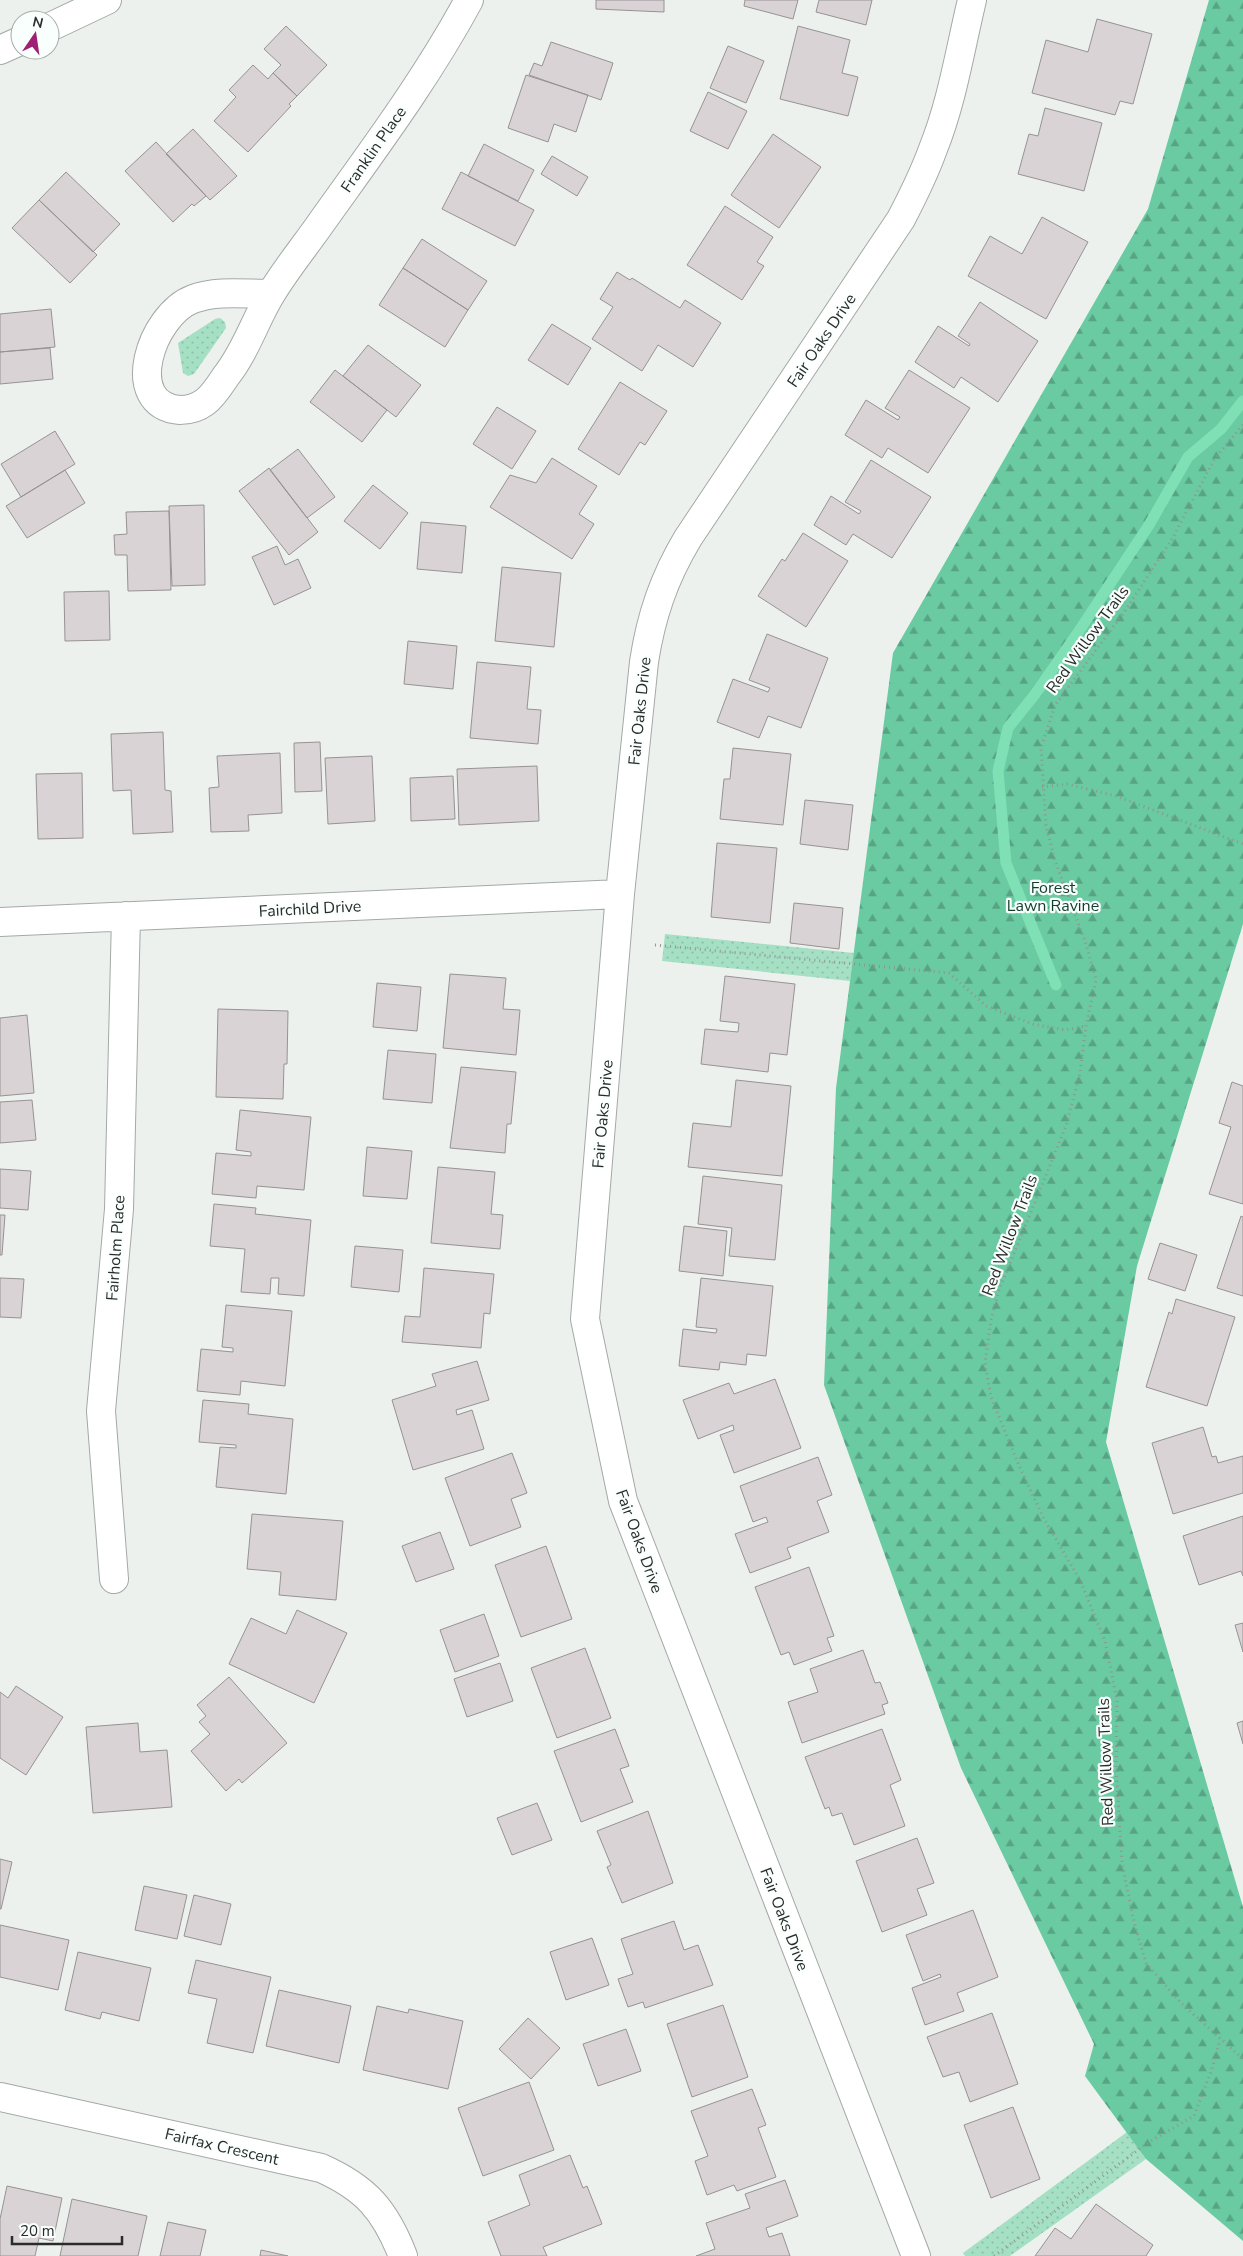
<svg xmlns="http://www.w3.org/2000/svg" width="1243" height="2256" viewBox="0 0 1243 2256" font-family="'Nunito Sans',sans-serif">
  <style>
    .grass { fill: url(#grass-dots) }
    .forest { fill: url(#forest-firs) }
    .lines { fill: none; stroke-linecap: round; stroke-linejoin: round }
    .stream { stroke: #7fdfb5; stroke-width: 11 }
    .building { fill: #d9d3d6; stroke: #979294 }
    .minor-casing { stroke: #a3a9a6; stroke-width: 30 }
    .major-casing { stroke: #a3a9a6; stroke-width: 30 }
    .path { stroke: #919492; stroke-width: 3; stroke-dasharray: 1 4; stroke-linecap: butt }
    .minor { stroke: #fff; stroke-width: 28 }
    .major { stroke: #fff; stroke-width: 28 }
    .labels { text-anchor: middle; stroke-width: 4.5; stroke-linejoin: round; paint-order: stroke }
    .street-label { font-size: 16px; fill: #2a2c2b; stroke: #f9fffc }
    .park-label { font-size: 16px; fill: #123c2c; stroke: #f9fffc }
  </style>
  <defs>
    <pattern id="grass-dots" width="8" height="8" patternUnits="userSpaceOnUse" patternTransform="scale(1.25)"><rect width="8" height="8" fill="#a5e0c5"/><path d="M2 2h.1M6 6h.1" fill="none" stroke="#8ec0a9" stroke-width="1.8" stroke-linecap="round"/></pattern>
    <pattern id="forest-firs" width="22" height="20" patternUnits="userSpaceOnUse" patternTransform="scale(1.25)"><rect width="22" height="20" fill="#6acaa2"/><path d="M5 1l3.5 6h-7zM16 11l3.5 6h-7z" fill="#57a484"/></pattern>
  </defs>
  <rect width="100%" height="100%" fill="#ecf1ee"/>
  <path class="grass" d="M 220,318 L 225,322 L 226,328 L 194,374 L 188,376 L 183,373 L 178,343 L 215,319 Z
    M 665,934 L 854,953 L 850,981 L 662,961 Z
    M 1127,2132 L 1146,2159 L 1010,2256 L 965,2256 L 963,2253 Z"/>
  <path class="forest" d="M 1209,0 L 1243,0 L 1243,924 L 1137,1266 L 1106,1442 L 1243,1907 L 1243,2241 L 1146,2159 L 1085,2076 L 1094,2044 L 961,1768 L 824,1385 L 836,1088 L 893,653 L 1148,209 Z"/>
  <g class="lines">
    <path class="stream" d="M 1056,985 L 1006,863 L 998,771 L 1008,728 L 1036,693 L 1077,634 L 1149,525 L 1188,457 L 1221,429 L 1243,401"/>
  </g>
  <path class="building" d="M 596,0 L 664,0 L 664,12 L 596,9 Z
    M 745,0 L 798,0 L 793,19 L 744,6 Z
    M 819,0 L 872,0 L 866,25 L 816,12 Z
    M 1097,19 L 1152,34 L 1133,104 L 1120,101 L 1115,115 L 1032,93 L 1046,40 L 1088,52 Z
    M 286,26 L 327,65 L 297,96 L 273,73 L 281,65 L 264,49 Z
    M 798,26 L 850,40 L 842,73 L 858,77 L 848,116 L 780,99 Z
    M 551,42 L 613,63 L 601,100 L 529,75 L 534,63 L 542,66 Z
    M 728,46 L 764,61 L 746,103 L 710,88 Z
    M 253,65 L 268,79 L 273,73 L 297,96 L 289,104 L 291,106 L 248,152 L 214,121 L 236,97 L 229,90 Z
    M 526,75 L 588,95 L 576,132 L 554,124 L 548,142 L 508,128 Z
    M 708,92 L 747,111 L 728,149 L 690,131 Z
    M 1045,108 L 1102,123 L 1084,191 L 1018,174 L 1029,134 L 1038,136 Z
    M 193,129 L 237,176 L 210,200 L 166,154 Z
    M 773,134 L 821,167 L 779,228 L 731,195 Z
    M 156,142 L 206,196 L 194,206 L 192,204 L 173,222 L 125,171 Z
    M 484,144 L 534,170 L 518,201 L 468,176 Z
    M 552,156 L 588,177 L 577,196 L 541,174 Z
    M 66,172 L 120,224 L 93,252 L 39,200 Z
    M 461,172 L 534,210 L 515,246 L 442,209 Z
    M 39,200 L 97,255 L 70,283 L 12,228 Z
    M 725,206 L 773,237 L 757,262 L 764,266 L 742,300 L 687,265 Z
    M 1042,217 L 1088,242 L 1046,319 L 968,276 L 990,236 L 1022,254 Z
    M 422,239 L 487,281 L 468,310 L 403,268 Z
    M 403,268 L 468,310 L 445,347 L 379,305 Z
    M 617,272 L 630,280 L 632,278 L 680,308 L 685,300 L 721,323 L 693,367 L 658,345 L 642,371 L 592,339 L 613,307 L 600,299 Z
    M 980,302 L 1038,341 L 998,402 L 961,377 L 954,388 L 915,362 L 938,326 L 969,346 L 970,344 L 958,336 Z
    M 51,309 L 55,347 L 0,352 L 0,314 Z
    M 552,324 L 591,348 L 568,385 L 528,360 Z
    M 368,345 L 421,385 L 396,417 L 343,376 Z
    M 50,348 L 53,379 L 0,384 L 0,352 Z
    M 335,370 L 387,410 L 362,442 L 310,402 Z
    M 909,370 L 970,408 L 928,473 L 888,448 L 882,458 L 845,435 L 866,400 L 898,420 L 900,417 L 885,408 Z
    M 620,382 L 667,411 L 645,445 L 640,442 L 619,475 L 578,449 Z
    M 497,407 L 536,431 L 512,469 L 473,444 Z
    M 55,431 L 75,464 L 21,497 L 1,464 Z
    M 298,449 L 335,497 L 307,518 L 270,470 Z
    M 552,458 L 597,486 L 579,514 L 594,524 L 572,559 L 490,507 L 510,475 L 536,483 Z
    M 871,460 L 931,497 L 892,558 L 853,534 L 846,545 L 814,525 L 831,496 L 859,514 L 861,511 L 845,502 Z
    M 269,468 L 318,532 L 289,555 L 239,491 Z
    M 65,470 L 85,503 L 27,538 L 6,506 Z
    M 373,485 L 408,513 L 380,549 L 344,521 Z
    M 204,505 L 205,585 L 172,586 L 169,506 Z
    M 169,511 L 171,590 L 128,591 L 127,555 L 115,555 L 114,535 L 127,534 L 126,512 Z
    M 421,522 L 466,526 L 462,573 L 417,569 Z
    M 803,533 L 848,561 L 806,627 L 758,596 L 782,559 L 785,561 Z
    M 277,546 L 285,565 L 298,559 L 311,588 L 274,605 L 252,557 Z
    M 502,567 L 561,573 L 554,647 L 495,641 Z
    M 109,591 L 110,640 L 65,641 L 64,592 Z
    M 767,634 L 828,658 L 801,728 L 768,716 L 759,738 L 717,722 L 733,679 L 768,692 L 770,688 L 749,680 Z
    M 408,641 L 457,646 L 453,689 L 404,684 Z
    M 477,662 L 531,667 L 527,709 L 541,710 L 538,744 L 470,738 Z
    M 163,732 L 165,790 L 171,791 L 173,832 L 133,834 L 131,790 L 113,791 L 111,734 Z
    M 320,742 L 322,791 L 295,792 L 294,743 Z
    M 733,748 L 791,754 L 783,825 L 720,819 L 724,779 L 730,779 Z
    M 280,753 L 282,813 L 248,815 L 249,831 L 211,832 L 209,788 L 219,787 L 217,756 Z
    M 372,756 L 375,821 L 328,824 L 325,758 Z
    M 537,766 L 539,821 L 459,825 L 457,769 Z
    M 82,773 L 83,838 L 38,839 L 36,774 Z
    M 453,776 L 455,819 L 411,821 L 410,778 Z
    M 805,800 L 853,805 L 848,850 L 800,844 Z
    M 717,843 L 777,848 L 770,923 L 711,917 Z
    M 794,903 L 843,908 L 839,949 L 790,943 Z
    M 450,974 L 506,978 L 503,1009 L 520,1010 L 516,1055 L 443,1048 Z
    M 725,976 L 795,984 L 787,1055 L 770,1053 L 768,1072 L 701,1064 L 705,1029 L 738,1032 L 739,1023 L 720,1021 Z
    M 377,983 L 421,987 L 417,1031 L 373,1027 Z
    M 218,1009 L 288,1011 L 287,1064 L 284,1064 L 283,1099 L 216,1097 Z
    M 27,1015 L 34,1093 L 0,1096 L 0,1018 Z
    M 388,1050 L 436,1054 L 432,1103 L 383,1099 Z
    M 461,1067 L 516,1072 L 511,1124 L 507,1124 L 505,1153 L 450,1148 Z
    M 736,1080 L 791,1086 L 782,1176 L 688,1167 L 693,1123 L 731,1127 Z
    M 1232,1082 L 1243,1086 L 1243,1204 L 1209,1194 L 1231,1127 L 1219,1123 Z
    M 32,1100 L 36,1140 L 0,1143 L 0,1102 Z
    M 240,1110 L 311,1117 L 304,1190 L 257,1186 L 256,1198 L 212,1194 L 216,1153 L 251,1156 L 251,1152 L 236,1150 Z
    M 367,1147 L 412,1151 L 407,1199 L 363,1196 Z
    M 438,1167 L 495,1172 L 491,1214 L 503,1215 L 500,1249 L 431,1243 Z
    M 0,1169 L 31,1171 L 28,1210 L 0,1208 Z
    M 703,1176 L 782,1185 L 775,1260 L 729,1256 L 732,1228 L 698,1224 Z
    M 214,1204 L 256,1208 L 255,1214 L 311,1220 L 304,1296 L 278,1294 L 279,1278 L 271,1278 L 270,1294 L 241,1292 L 245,1249 L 210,1246 Z
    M 0,1215 L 5,1215 L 2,1255 L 0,1255 Z
    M 1241,1216 L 1243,1217 L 1243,1296 L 1217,1288 Z
    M 684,1226 L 727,1231 L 723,1276 L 679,1271 Z
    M 1160,1243 L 1197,1255 L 1185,1291 L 1148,1279 Z
    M 355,1246 L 403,1250 L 399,1292 L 351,1287 Z
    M 424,1268 L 494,1274 L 490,1314 L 484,1313 L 481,1348 L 402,1342 L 405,1316 L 420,1317 Z
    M 0,1278 L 24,1279 L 21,1318 L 0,1317 Z
    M 701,1278 L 773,1286 L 766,1356 L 747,1354 L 746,1365 L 720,1362 L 719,1370 L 679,1366 L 683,1329 L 716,1333 L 717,1329 L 696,1327 Z
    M 1176,1299 L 1235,1317 L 1207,1406 L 1146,1387 L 1169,1312 L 1172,1314 Z
    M 226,1305 L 292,1311 L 285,1386 L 241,1381 L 240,1395 L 197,1391 L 201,1349 L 233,1352 L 233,1348 L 222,1347 Z
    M 477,1361 L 489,1400 L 456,1410 L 457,1415 L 472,1410 L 484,1449 L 413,1470 L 392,1400 L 436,1386 L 432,1374 Z
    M 775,1379 L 801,1448 L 734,1473 L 720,1435 L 734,1430 L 733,1425 L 698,1439 L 683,1400 L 729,1383 L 734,1394 Z
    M 203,1400 L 249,1404 L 248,1414 L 293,1419 L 286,1494 L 216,1487 L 220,1447 L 236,1448 L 236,1445 L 199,1442 Z
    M 1203,1427 L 1212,1457 L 1216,1456 L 1218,1463 L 1243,1456 L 1243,1493 L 1173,1514 L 1152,1443 Z
    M 512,1453 L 527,1493 L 511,1499 L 521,1527 L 470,1546 L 445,1478 Z
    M 818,1457 L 832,1495 L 817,1501 L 829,1532 L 787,1548 L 791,1558 L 750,1573 L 735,1534 L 768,1522 L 766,1517 L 753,1522 L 740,1486 Z
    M 252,1514 L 343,1521 L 336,1600 L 279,1595 L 281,1572 L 247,1569 Z
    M 1243,1516 L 1243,1576 L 1241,1571 L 1199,1585 L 1183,1536 Z
    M 440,1532 L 454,1569 L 416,1582 L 402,1546 Z
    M 546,1546 L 572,1619 L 521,1637 L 495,1565 Z
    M 809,1567 L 834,1636 L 827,1638 L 832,1651 L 794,1665 L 789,1652 L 781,1655 L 755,1587 Z
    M 297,1610 L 347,1633 L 314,1703 L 229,1664 L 251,1618 L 286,1634 Z
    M 484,1614 L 499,1656 L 455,1672 L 440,1630 Z
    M 1243,1623 L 1243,1652 L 1235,1625 Z
    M 585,1648 L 611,1718 L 557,1738 L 531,1668 Z
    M 863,1650 L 875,1683 L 880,1682 L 888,1703 L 882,1705 L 885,1714 L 802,1743 L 788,1702 L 818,1692 L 810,1669 Z
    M 500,1663 L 513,1701 L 467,1717 L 454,1679 Z
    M 229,1677 L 287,1743 L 242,1783 L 239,1779 L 226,1791 L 191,1751 L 210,1734 L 199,1722 L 206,1716 L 197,1705 Z
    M 16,1686 L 63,1717 L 26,1775 L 0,1758 L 0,1692 L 8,1698 Z
    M 1243,1721 L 1243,1744 L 1237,1723 Z
    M 138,1723 L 140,1752 L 167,1750 L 172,1807 L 93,1813 L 86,1727 Z
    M 615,1729 L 629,1766 L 620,1769 L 633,1802 L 581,1822 L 554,1751 Z
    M 882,1729 L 901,1780 L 890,1785 L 905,1826 L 854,1845 L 842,1813 L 832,1816 L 829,1807 L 825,1809 L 805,1757 Z
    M 537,1803 L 552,1840 L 512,1855 L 497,1818 Z
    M 648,1811 L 673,1883 L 622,1903 L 607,1867 L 611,1865 L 597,1831 Z
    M 917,1838 L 934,1883 L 917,1889 L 927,1915 L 882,1932 L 856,1861 Z
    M 0,1859 L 12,1862 L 1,1909 L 0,1909 Z
    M 144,1886 L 187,1895 L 177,1939 L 135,1930 Z
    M 194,1895 L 231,1904 L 221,1945 L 184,1936 Z
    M 973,1910 L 998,1977 L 957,1993 L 964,2011 L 925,2025 L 912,1988 L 941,1977 L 940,1974 L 923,1981 L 906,1935 Z
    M 674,1921 L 684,1950 L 698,1945 L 713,1985 L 645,2008 L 643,2002 L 628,2007 L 618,1979 L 633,1974 L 621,1939 Z
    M 0,1925 L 69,1940 L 58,1990 L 0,1977 Z
    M 592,1938 L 609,1985 L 566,2000 L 550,1952 Z
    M 78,1952 L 151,1968 L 139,2021 L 102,2012 L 100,2019 L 65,2010 Z
    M 196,1960 L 271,1977 L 253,2053 L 207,2043 L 217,1999 L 188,1993 Z
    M 279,1990 L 351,2006 L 339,2063 L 266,2046 Z
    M 723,2005 L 748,2077 L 692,2097 L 667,2024 Z
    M 377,2006 L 408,2013 L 409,2009 L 463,2021 L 448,2089 L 363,2070 Z
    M 992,2013 L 1018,2084 L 970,2102 L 959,2072 L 943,2077 L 927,2037 Z
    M 528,2018 L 560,2048 L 531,2079 L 499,2049 Z
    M 626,2029 L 641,2071 L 598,2086 L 583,2044 Z
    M 529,2082 L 554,2150 L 483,2176 L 458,2108 Z
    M 752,2089 L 766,2125 L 758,2128 L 776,2177 L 737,2191 L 734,2185 L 707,2195 L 695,2161 L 708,2156 L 691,2111 Z
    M 1013,2107 L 1040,2179 L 991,2198 L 964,2125 Z
    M 570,2155 L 583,2188 L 587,2186 L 602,2224 L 543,2247 L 547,2256 L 501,2256 L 488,2222 L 530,2205 L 519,2175 Z
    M 785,2180 L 798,2216 L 766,2228 L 769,2237 L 782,2233 L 790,2256 L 696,2256 L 715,2249 L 706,2223 L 750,2208 L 745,2194 Z
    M 7,2186 L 62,2198 L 53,2241 L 39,2238 L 35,2256 L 0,2256 L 0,2219 Z
    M 72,2199 L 147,2216 L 138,2256 L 60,2256 Z
    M 1096,2204 L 1153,2245 L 1146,2256 L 1035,2256 L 1055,2228 L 1071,2239 Z
    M 168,2222 L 206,2230 L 200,2256 L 160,2256 Z
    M 261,2250 L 288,2256 L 260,2256 Z"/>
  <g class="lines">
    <defs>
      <path id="minor" d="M 271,294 C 245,294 217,290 193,299 C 151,315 121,405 180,410 C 190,410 197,408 205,402 C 213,396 220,385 226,376 C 246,351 255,320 271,294 C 286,269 305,246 321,223 C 373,150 427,78 469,0
        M 0,922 L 620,894
        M 114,1579 L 101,1411 L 119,1209 L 126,916
        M 0,2097 L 321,2168 C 366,2188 385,2210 403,2256
        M 916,2256 L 623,1501 L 585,1319 L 620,894 L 644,662 C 651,616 664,578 688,538 L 901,219 C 913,196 924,174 933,149 C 952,102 960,50 972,0"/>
      <path id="major" d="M 50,27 L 107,0
        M 0,50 L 20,41"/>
    </defs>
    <use href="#minor" class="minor-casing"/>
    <use href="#major" class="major-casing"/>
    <path class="path" d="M 1243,425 L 1215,458 L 1172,539 L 1125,611 L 1055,705 L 1041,748 L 1046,825 L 1054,858 L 1086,944 L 1096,980 L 1086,1026 L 1080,1073 L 1066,1126 L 999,1290 L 991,1320 L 985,1363 L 991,1397 L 1017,1461 L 1044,1519 L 1080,1580 L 1105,1641 L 1117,1700 L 1116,1767 L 1122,1863 L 1134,1922 L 1146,1963 L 1180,2002 L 1243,2059
      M 1042,787 L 1067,784 L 1116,796 L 1243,844
      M 655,945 L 949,973 L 986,1006 L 1033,1024 L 1065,1030 L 1086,1026
      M 994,2256 L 1149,2142 L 1194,2116 L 1212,2069 L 1220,2040"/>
    <use href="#minor" class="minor"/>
    <use href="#major" class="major"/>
  </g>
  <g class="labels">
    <g class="street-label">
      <text transform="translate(373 149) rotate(-55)" y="6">Franklin Place</text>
      <text transform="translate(821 340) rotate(-56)" y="6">Fair Oaks Drive</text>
      <text transform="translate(1087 639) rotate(-54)" y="6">Red Willow Trails</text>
      <text transform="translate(639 711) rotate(-84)" y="6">Fair Oaks Drive</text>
      <text transform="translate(310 908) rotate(-3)" y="6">Fairchild Drive</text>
      <text transform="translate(602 1114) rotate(-85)" y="6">Fair Oaks Drive</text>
      <text transform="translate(1009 1235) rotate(-69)" y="6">Red Willow Trails</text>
      <text transform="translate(115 1248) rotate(-86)" y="6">Fairholm Place</text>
      <text transform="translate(640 1541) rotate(70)" y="6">Fair Oaks Drive</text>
      <text transform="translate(1105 1762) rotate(-92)" y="6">Red Willow Trails</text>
      <text transform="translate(785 1919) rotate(69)" y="6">Fair Oaks Drive</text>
      <text transform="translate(222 2146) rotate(13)" y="6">Fairfax Crescent</text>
    </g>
    <g class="park-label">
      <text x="1053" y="893">Forest<tspan x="1053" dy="18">Lawn Ravine</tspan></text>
    </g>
  </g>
  <g transform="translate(35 35) rotate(13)"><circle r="24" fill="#f9fffc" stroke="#a6aba8"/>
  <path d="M0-4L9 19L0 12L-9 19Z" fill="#9e1f73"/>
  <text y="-8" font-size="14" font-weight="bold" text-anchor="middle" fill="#2a2c2b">N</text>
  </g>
  <path d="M12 2236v8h110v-8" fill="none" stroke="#2a2c2b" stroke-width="2.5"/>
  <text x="20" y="2236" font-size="15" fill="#2a2c2b" stroke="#f9fffc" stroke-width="4" paint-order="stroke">20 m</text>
</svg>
